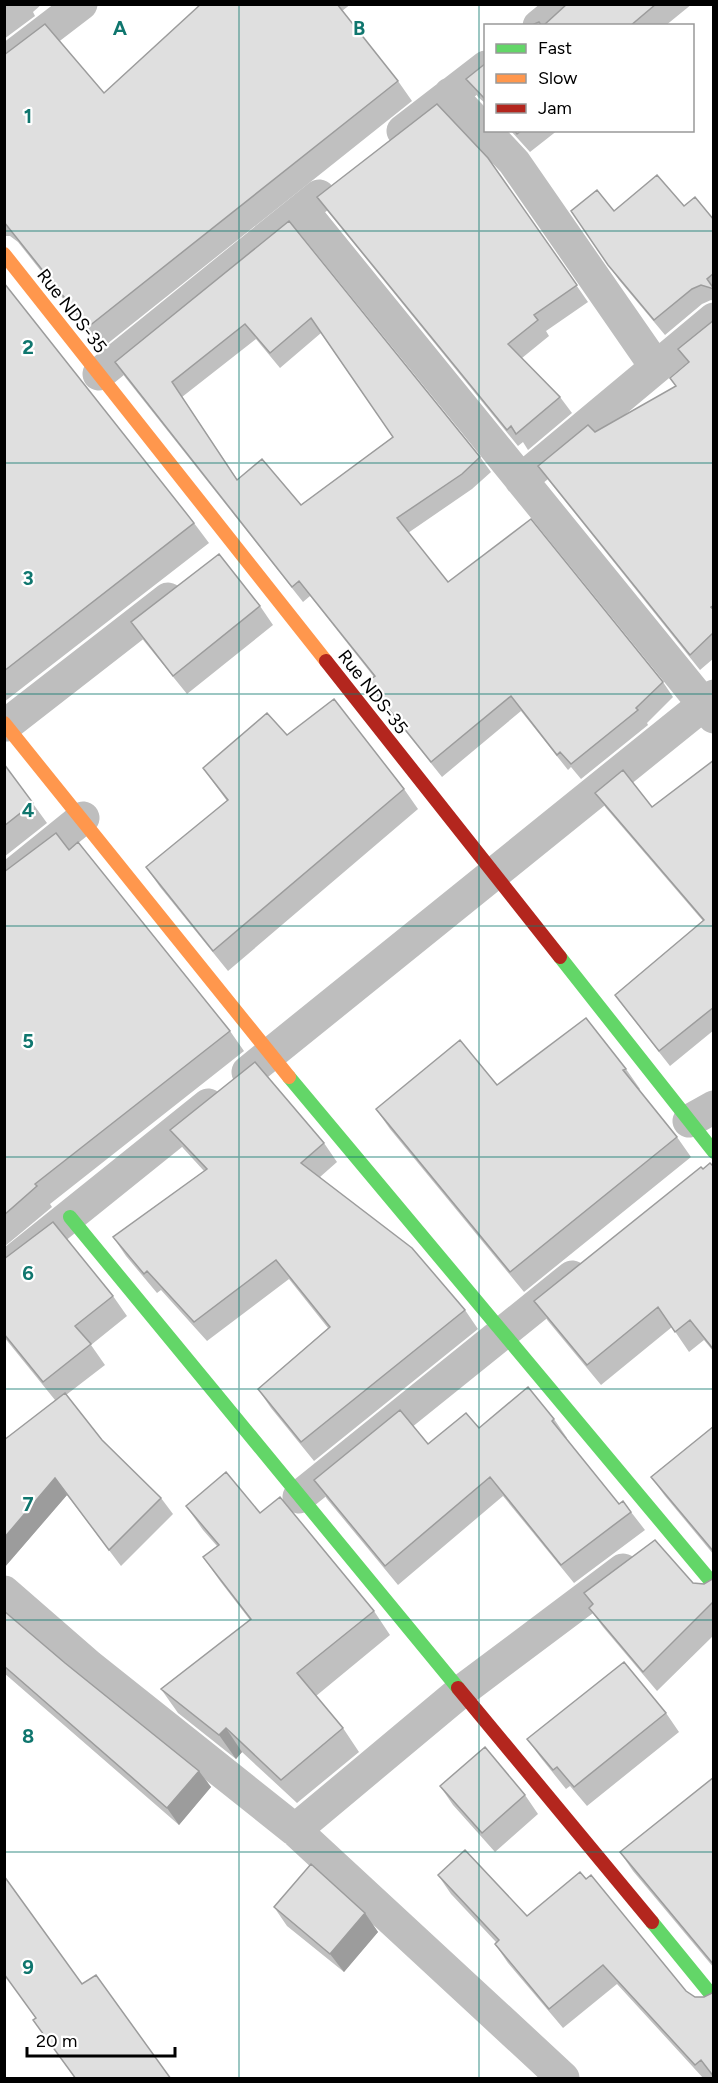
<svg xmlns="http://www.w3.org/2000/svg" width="718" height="2083" viewBox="0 0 718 2083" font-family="Figtree,sans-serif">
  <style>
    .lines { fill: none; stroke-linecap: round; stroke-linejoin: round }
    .street { stroke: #bebebe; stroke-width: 33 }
    .fast { stroke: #63d668; stroke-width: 14 }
    .slow { stroke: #ff974d; stroke-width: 14 }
    .jam { stroke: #b3261e; stroke-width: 14 }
    .wall { fill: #c0c0c0; fill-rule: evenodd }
    .shaded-wall { fill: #9c9c9c }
    .building { fill: #dfdfdf; stroke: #9c9c9c; stroke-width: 1.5; fill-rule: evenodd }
    .grid { fill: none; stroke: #0f766e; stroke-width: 1.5; stroke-opacity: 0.55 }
    .labels { text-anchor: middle; stroke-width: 4.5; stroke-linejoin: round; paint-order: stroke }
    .street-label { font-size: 18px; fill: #000; stroke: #fff }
    .grid-label { font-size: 20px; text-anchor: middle; font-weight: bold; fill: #0f766e; stroke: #fff; stroke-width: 4.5; stroke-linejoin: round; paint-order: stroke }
  </style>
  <rect width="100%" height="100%" fill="#fff"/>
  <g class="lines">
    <path class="street" d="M 539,26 L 566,4
      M 4,63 L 81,4
      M 450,94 L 514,162 L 656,367
      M 403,131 L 486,67
      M 302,210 L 714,717
      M 99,374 L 319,196
      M 521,480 L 714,319
      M 6,725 L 168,599
      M 4,882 L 83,818
      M 248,1072 L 714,696
      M 689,1121 L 714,1107
      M 4,1269 L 208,1105
      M 299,1497 L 572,1277
      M 4,1592 L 89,1666 L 295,1830 L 563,2078
      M 295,1830 L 459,1693 L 623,1570"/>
    <path class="fast" d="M 560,957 L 714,1152
      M 289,1077 L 714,1585
      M 70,1217 L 458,1688
      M 652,1922 L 714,1998"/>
    <path class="slow" d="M 4,254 L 326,661
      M 4,723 L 289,1077"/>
    <path class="jam" d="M 326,661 L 560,957
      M 458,1688 L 652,1922"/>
  </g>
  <path class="wall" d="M 4,4 L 42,4 L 33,12 L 35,16 L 4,39 Z
    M 201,4 L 351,4 L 342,11 L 398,81 L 412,101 L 102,348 L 18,242 L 10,236 L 4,236 L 4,55 L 104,93 Z
    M 567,4 L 692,4 L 665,26 L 543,26 Z
    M 486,63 L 486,104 L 478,97 L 466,79 Z
    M 510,130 L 558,130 L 530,152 Z
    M 488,158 L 588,302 L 546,331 L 549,336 L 522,358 L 560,397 L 572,413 L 528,450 L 523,442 L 518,446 L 329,213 L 317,197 Z
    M 684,206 L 714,220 L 714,301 L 711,300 L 702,304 L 665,335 L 619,280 L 571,211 L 614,211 Z
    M 289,221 L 480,457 L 491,472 L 472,489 L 408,533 L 448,582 L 663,682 L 673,697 L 647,723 L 648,725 L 581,779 L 571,767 L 568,770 L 521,711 L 442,777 L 378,697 L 367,682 L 374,677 L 310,596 L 303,602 L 125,377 L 115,362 ZM 321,333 L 393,437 L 301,505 L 237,479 L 182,397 L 256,339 L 280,368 Z
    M 4,283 L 194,523 L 209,543 L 4,702 Z
    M 714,320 L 714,658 L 700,670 L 549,481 L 538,466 L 595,432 L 676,387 L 688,363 L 678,349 Z
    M 260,606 L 273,625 L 187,694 L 144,641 L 131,622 Z
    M 287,735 L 404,789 L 418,809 L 228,971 L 160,887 L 146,867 L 227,801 L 203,768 Z
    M 714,760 L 714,1030 L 670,1066 L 626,1010 L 615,995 L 703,921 L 606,808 L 595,793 L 652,807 Z
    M 4,764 L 47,823 L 4,857 Z
    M 69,850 L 230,1031 L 244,1051 L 50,1204 L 52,1207 L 4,1247 L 4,872 Z
    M 626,1069 L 640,1089 L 639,1090 L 677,1137 L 691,1157 L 524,1292 L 390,1129 L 376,1109 L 497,1085 Z
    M 170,1130 L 324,1143 L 337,1162 L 320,1177 L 465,1310 L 478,1329 L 314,1461 L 271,1408 L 258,1389 L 328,1328 L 289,1279 L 207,1341 L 161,1290 L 157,1293 L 126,1256 L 113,1237 L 204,1171 L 183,1148 Z
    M 714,1167 L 714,1352 L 704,1340 L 689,1352 L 672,1327 L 601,1385 L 548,1321 L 534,1301 L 703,1169 Z
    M 4,1259 L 113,1296 L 127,1316 L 91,1345 L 105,1365 L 66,1395 L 102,1440 L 161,1498 L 173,1514 L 121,1566 L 67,1495 L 4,1568 L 55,1400 L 4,1337 Z
    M 554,1419 L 567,1438 L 566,1439 L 619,1504 L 631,1512 L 645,1530 L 574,1583 L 503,1496 L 398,1585 L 327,1499 L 314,1480 L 479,1428 Z
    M 714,1426 L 714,1555 L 665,1496 L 651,1477 Z
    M 186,1506 L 260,1513 L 374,1611 L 390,1635 L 316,1696 L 343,1728 L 359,1752 L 297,1803 L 242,1752 L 236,1759 L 178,1713 L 161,1689 L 250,1620 L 220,1581 L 203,1557 L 217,1546 L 203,1530 Z
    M 714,1578 L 714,1635 L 657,1691 L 603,1627 L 589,1608 L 592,1605 L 584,1593 L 693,1583 L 704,1584 Z
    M 4,1611 L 65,1663 L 199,1771 L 211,1787 L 179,1825 L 4,1673 Z
    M 666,1713 L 679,1732 L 587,1806 L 570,1786 L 566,1789 L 541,1758 L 527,1739 Z
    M 714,1777 L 714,1968 L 633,1871 L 620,1852 Z
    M 440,1786 L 525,1795 L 538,1814 L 495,1852 L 453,1805 Z
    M 438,1875 L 686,1991 L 695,1997 L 704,1997 L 714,1992 L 714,2079 L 704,2079 L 617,1984 L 563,2028 L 508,1963 L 495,1944 L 496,1942 L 451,1894 Z
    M 274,1907 L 365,1913 L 378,1932 L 344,1972 L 287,1926 Z"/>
  <path class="shaded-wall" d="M 55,1478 L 67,1495 L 4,1568 L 4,1538 Z
    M 226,1728 L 242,1752 L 236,1759 L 219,1735 Z
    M 199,1771 L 211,1787 L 179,1825 L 167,1808 Z
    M 365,1913 L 378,1932 L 344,1972 L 330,1954 Z"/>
  <path class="building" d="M 201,4 L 337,4 L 398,81 L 88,327 L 4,222 L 4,55 L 45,24 L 104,93 Z
    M 567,4 L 656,4 L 630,26 L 543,26 Z
    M 539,22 L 542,26 L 533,26 L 534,24 Z
    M 486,63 L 486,100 L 466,79 Z
    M 437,104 L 488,158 L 577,285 L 534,315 L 538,320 L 508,344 L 560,397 L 516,434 L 511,426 L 507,430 L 317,197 Z
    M 514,130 L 522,130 L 517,134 Z
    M 657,175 L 684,206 L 695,197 L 714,220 L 714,273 L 707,279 L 714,289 L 701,285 L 692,289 L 654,320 L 608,265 L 571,211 L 597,190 L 614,211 Z
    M 289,221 L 480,457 L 462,474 L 397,518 L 448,582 L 531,519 L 663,682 L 636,708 L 638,710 L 571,764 L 560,752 L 557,755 L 511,696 L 431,762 L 367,682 L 375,676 L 299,581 L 292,587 L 115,362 ZM 311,318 L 393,437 L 301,505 L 262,459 L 237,480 L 172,382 L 245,324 L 270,353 Z
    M 4,283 L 194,523 L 4,671 Z
    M 714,320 L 714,605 L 711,607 L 714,610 L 714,632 L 690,655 L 538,466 L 588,425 L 595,432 L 676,386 L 670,378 L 689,362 L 678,349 Z
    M 219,554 L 260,606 L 173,676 L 131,622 Z
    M 334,699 L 404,789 L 213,951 L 146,867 L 228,800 L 203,768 L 267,713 L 287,735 Z
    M 714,760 L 714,1007 L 659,1051 L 615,995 L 704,920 L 595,793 L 623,770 L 652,807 Z
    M 4,764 L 33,803 L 4,826 Z
    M 56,833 L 69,850 L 78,842 L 230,1031 L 35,1184 L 37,1186 L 4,1215 L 4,872 Z
    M 586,1018 L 626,1069 L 623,1070 L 677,1137 L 510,1272 L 376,1109 L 460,1040 L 497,1085 Z
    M 255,1062 L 324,1143 L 301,1163 L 412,1248 L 465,1310 L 301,1442 L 258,1389 L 330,1327 L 276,1260 L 194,1322 L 147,1271 L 144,1274 L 113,1237 L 207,1169 L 170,1130 Z
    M 710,1163 L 714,1167 L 714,1350 L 690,1320 L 675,1332 L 658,1307 L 587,1365 L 534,1301 L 701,1167 L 703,1169 Z
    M 53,1222 L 113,1296 L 75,1326 L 91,1344 L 43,1382 L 4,1334 L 4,1259 Z
    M 528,1387 L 554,1419 L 552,1421 L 619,1504 L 623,1501 L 631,1512 L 561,1565 L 490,1477 L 385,1566 L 314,1480 L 400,1410 L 428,1444 L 466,1413 L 479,1428 Z
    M 65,1393 L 102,1440 L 161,1498 L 109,1550 L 55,1478 L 4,1538 L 4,1440 Z
    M 714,1426 L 714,1552 L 651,1477 Z
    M 226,1472 L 260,1513 L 280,1497 L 374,1611 L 297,1673 L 343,1728 L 281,1780 L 226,1728 L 219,1735 L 161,1689 L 251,1619 L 203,1557 L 219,1545 L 186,1506 Z
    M 655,1540 L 693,1583 L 704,1584 L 714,1578 L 714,1601 L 643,1672 L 589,1608 L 593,1604 L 584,1593 Z
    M 4,1611 L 65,1663 L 199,1771 L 167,1808 L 4,1666 Z
    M 624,1662 L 666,1713 L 574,1787 L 557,1767 L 553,1770 L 527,1739 Z
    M 485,1747 L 525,1795 L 482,1833 L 440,1786 Z
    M 714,1777 L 714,1965 L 620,1852 Z
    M 465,1850 L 527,1916 L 580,1872 L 586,1879 L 591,1875 L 686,1991 L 695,1997 L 704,1997 L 714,1992 L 714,2077 L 701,2060 L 695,2065 L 603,1965 L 549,2009 L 495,1944 L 499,1940 L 438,1875 Z
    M 311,1864 L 365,1913 L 330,1954 L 274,1907 Z
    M 4,1876 L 82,1984 L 96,1975 L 171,2079 L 76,2079 L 33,2020 L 36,2018 L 4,1974 Z"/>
  <path class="grid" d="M 239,4 L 239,2078M 479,4 L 479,2078M 4,231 L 714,231M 4,463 L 714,463M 4,694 L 714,694M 4,926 L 714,926M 4,1157 L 714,1157M 4,1389 L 714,1389M 4,1620 L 714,1620M 4,1852 L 714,1852"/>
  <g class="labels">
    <g class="street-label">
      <text transform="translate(72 311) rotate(52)" y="6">Rue NDS-35</text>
      <text transform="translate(373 692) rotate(52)" y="6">Rue NDS-35</text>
    </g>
  </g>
  <g class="grid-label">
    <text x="120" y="35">A</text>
    <text x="359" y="35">B</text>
    <text x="28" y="123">1</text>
    <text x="28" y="354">2</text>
    <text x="28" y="585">3</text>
    <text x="28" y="817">4</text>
    <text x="28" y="1048">5</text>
    <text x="28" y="1280">6</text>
    <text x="28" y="1511">7</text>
    <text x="28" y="1743">8</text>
    <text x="28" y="1974">9</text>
  </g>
  <rect width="718" height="2083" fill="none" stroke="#000000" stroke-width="12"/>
  <rect x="484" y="24" width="210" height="108" fill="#ffffff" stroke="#999999" stroke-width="1.5"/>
  <rect x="496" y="44" width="30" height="9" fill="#63d668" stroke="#999999" stroke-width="1.5"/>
  <text x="538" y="54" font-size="18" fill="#000000">Fast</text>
  <rect x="496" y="74" width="30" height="9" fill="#ff974d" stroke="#999999" stroke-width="1.5"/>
  <text x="538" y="84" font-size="18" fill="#000000">Slow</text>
  <rect x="496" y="104" width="30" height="9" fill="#b3261e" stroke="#999999" stroke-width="1.5"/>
  <text x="538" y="114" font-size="18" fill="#000000">Jam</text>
  <path d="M27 2047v9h148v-9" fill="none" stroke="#000000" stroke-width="3"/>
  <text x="36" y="2047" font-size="18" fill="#000000" stroke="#ffffff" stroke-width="4.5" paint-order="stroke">20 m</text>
</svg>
